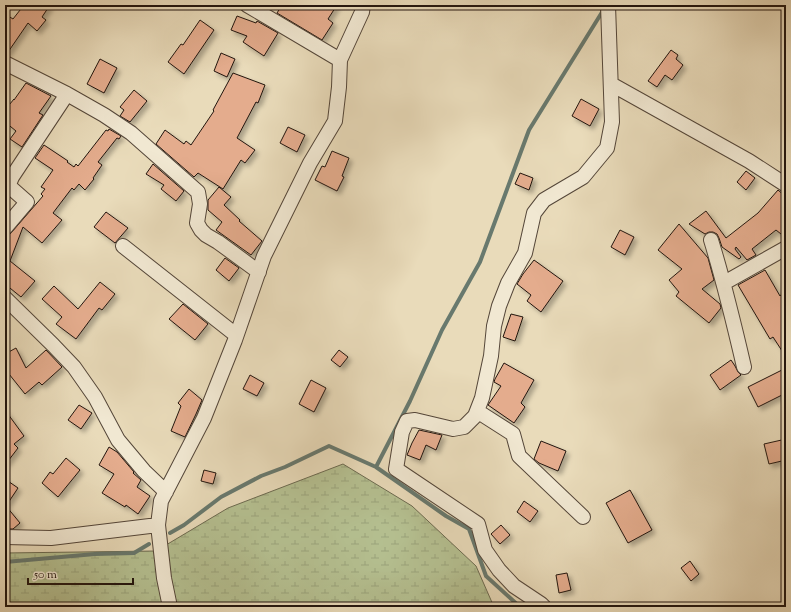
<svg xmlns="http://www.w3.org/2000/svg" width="791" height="612" viewBox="0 0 791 612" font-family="'Sorts Mill Goudy',serif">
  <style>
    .wetland { fill: url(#wetland-marsh); stroke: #6c6a50 }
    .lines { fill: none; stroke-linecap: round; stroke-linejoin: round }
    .stream { stroke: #68796e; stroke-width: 4 }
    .building { fill: #e4ac8d; stroke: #22150e; filter: url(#shadow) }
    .minor-casing { stroke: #544639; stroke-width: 16 }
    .minor { stroke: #f1e8d2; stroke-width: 14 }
  </style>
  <defs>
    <pattern id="wetland-marsh" width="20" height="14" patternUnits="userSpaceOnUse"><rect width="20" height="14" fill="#b5c091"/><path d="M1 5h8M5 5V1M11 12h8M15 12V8" fill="none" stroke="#9ba47c"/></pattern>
    <filter id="shadow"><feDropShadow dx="3.5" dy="3.5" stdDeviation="2" flood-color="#0004"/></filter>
  </defs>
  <rect width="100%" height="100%" fill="#e9dbba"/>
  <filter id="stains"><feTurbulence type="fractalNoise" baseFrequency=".005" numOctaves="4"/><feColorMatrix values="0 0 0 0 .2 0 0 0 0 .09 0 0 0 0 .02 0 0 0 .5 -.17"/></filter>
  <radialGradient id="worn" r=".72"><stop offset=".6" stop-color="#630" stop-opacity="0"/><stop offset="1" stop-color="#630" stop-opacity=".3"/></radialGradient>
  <path class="wetland" d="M 343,464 L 412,506 L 476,566 L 494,607 L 5,607 L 5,553 L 156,551 L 228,508 Z"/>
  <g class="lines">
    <path class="stream" d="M 376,467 L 410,401 L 442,330 L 480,262 L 529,130 L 604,9
      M 170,533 L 184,525 L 221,497 L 261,476 L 285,467 L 329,446 L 376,467 L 446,516 L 469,529 L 486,576 L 520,607
      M 5,562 L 95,554 L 134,553 L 149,544"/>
  </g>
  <path class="building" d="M 24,5 L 50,5 L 42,17 L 46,20 L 37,31 L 28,23 L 6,55 L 5,55 L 5,14 L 13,19 Z
    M 282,5 L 337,5 L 328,19 L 333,23 L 322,40 L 277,13 Z
    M 237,16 L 256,23 L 257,21 L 278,33 L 264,56 L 243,42 L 247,36 L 231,30 Z
    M 200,20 L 214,30 L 184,74 L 168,62 L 181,44 L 183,45 Z
    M 671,50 L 678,55 L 676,59 L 683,65 L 672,80 L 665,75 L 657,87 L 648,81 Z
    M 221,53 L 235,59 L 227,77 L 214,71 Z
    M 100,59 L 117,68 L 104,93 L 87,84 Z
    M 233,73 L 265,85 L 258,103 L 256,102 L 237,138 L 255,150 L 245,163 L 241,160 L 223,189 L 198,173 L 194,177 L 156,144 L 165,130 L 184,144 L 186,141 L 191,145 L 214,111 L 213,110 Z
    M 26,83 L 51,96 L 39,113 L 43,115 L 22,147 L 10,139 L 16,131 L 5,122 L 5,110 L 14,99 L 14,100 Z
    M 134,90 L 147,101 L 130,122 L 120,116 L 124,110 L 120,107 Z
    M 581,99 L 599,109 L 590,126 L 572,116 Z
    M 288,127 L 305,135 L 297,152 L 280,143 Z
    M 109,129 L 121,136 L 119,139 L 117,138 L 98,162 L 102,165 L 93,178 L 94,179 L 85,190 L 79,184 L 74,190 L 72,188 L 53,213 L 62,220 L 42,243 L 23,227 L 10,261 L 35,281 L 21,297 L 5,284 L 5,236 L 8,236 L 11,233 L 43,196 L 41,194 L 45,189 L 41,187 L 53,170 L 35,158 L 44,145 L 68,161 L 67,162 L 74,167 L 76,164 L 78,166 L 106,130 L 108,131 Z
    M 332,151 L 349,158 L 342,176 L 344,177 L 337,191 L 315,180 L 322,166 L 325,167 Z
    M 153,164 L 184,191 L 176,201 L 161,189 L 164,185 L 146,174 Z
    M 746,171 L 755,178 L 746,190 L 737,182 Z
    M 520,173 L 533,178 L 529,190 L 515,184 Z
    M 219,187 L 231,197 L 224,205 L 240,220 L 239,221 L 262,241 L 251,255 L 216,230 L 222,222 L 208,210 L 208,200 Z
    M 778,190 L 786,197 L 786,238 L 776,230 L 752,249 L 756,255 L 747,260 L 736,247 L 735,249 L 741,257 L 739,259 L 722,247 L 719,238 L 717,234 L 713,232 L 709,232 L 705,234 L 689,224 L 706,211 L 726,238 L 758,213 Z
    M 106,212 L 128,228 L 115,243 L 94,227 Z
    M 679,224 L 708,258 L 714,280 L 702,289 L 720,304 L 721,308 L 709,323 L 676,296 L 679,292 L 669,280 L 682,269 L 658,250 Z
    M 620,230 L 634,237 L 625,255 L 611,247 Z
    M 225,258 L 239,268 L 229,281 L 216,270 Z
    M 534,260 L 563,281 L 541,312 L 527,301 L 531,295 L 517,284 L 523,274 Z
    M 765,270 L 780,296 L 786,289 L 786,357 L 773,337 L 770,339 L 738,285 Z
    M 100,282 L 115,294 L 102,310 L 99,308 L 76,339 L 56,324 L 62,317 L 42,299 L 54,286 L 78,309 Z
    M 183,304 L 208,324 L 195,340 L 169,319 Z
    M 511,314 L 523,317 L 515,341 L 503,337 Z
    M 16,348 L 26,368 L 46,350 L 62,367 L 42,385 L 39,382 L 25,394 L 5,369 L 5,354 Z
    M 339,350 L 348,357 L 340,367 L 331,360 Z
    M 731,360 L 735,366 L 738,372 L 741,375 L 720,390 L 710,375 Z
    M 504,363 L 534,380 L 521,403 L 525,407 L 514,423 L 488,405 L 501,386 L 494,382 L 495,379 Z
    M 786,368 L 786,393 L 758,407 L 748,387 Z
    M 250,375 L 264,383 L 257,396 L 243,389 Z
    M 311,380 L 326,388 L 314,412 L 299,404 Z
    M 189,389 L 202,400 L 196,414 L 185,437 L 171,431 L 181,406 L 178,403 Z
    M 79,405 L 92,413 L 81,429 L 68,420 Z
    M 5,410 L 24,436 L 14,444 L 18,448 L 5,465 Z
    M 419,430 L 442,435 L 436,450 L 426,445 L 420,460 L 407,455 L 412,443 Z
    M 786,439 L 786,460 L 769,464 L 764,444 Z
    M 541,441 L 566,451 L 558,471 L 539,463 L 534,459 Z
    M 109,447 L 117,452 L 134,472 L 133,473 L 141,480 L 137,487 L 150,496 L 138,514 L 126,505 L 125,507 L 102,493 L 114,474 L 99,465 Z
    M 66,458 L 80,470 L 58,497 L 42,483 L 50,472 L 53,474 Z
    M 204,470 L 216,473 L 213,484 L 201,481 Z
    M 5,479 L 18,488 L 6,506 L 20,523 L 13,529 L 5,529 Z
    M 630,490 L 652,530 L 628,543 L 606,503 Z
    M 524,501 L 538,511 L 530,522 L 517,512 Z
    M 501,525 L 510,535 L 500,544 L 491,534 Z
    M 690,561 L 699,574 L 691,581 L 681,568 Z
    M 567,573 L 571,590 L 559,593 L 556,575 Z"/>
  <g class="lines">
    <defs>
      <path id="minor" d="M 247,5 L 340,60 L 362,12 L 363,5
        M 5,63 L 67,94 L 104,115 L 131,133 L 198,192 L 200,204 L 197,223 L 201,230 L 206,235 L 218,242 L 259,272
        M 611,84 L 749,161 L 786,185
        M 5,228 L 27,202 L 10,187 L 9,184 L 12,177 L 67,94
        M 711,240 C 724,282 734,324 744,367
        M 123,246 L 236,335
        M 724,283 L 786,248
        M 5,298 L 53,345 L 74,367 L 95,397 L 118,440 L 144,471 L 166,492
        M 477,411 L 513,434 L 519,456 L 583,517
        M 5,537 L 51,538 L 158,525
        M 170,607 L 164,578 L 158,525 L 161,501 L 204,418 L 235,340 L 264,256 L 310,163 L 335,121 L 339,87 L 340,60
        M 544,607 L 541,604 L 514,586 L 499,570 L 485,550 L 478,524 L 396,469 L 402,432 L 407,421 L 415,420 L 453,429 L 464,427 L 475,416 L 482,398 L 491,356 L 494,326 L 499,306 L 508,283 L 525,253 L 534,213 L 544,200 L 583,177 L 607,148 L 612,122 L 608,5"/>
    </defs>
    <use href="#minor" class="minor-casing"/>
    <use href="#minor" class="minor"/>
  </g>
  <rect width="791" height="612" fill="none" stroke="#e9dbba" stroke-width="20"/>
  <rect x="6" y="6" width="779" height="600" fill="none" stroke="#22150e" stroke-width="2"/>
  <rect x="10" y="10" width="771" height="592" fill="none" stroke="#22150e"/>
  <path d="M28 578v6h105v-6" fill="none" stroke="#22150e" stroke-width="2"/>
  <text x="34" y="578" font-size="12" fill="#22150e" stroke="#f1e8d2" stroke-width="3" paint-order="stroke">50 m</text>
  <rect width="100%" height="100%" filter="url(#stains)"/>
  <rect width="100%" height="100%" fill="url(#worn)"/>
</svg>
